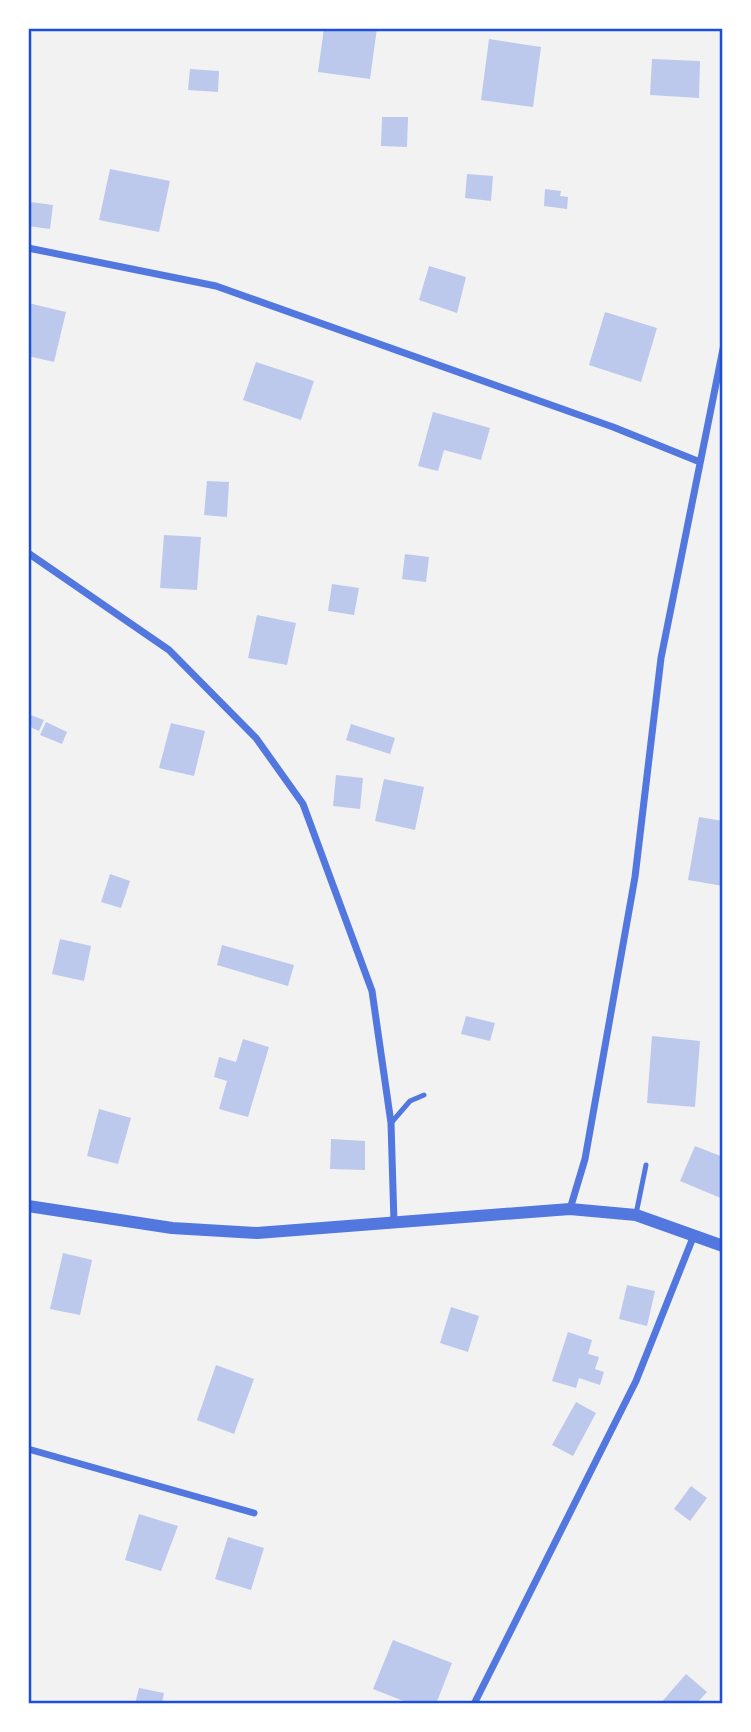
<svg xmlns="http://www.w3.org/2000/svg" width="751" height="1732" viewBox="0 0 751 1732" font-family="'DM Sans',sans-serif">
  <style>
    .building { fill: #bdc9ec }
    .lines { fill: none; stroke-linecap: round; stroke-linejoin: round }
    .service { stroke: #5277de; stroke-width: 5 }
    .minor { stroke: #5277de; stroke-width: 7 }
    .tertiary { stroke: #5277de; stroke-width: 12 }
    .neatline { fill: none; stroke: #1d4ed8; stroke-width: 2.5 }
  </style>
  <rect width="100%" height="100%" fill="#f2f2f2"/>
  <path class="building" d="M 324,28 L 377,28 L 370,79 L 318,72 Z
    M 489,39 L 541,47 L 533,107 L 481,100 Z
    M 652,59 L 700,61 L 699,98 L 650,95 Z
    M 190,69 L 219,71 L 218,92 L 188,90 Z
    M 382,117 L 408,117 L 407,147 L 381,146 Z
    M 110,169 L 170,181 L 159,232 L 99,220 Z
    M 467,174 L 493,176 L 491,201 L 465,198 Z
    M 545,189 L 561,191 L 560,196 L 568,197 L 567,209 L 544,206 Z
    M 30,202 L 53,205 L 50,229 L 28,226 Z
    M 429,266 L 466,277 L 457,313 L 419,300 Z
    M 28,303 L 66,312 L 54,362 L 28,356 Z
    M 605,312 L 657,328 L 641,382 L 589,365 Z
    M 256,362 L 314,381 L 301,420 L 243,400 Z
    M 433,412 L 490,428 L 481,460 L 444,450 L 438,471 L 418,466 Z
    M 207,481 L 229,482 L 227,517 L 204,515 Z
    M 164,535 L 201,537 L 197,590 L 160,588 Z
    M 405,554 L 429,557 L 426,582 L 402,579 Z
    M 332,584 L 359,588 L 354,615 L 328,611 Z
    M 257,615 L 296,623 L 287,665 L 248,658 Z
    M 28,714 L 44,720 L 39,731 L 28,726 Z
    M 46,722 L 67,732 L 62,744 L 40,735 Z
    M 171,723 L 205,731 L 194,776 L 159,768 Z
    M 351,724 L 395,738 L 390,754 L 346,740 Z
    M 336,775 L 363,778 L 360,809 L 333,806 Z
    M 384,779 L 424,787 L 415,830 L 375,821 Z
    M 699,817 L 723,821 L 723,886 L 688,880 Z
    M 110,874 L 130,881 L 121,908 L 101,902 Z
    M 60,939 L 91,946 L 84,981 L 52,974 Z
    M 222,945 L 294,965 L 288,986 L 217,965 Z
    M 466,1016 L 495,1023 L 490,1041 L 461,1034 Z
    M 652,1036 L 700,1041 L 695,1107 L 647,1103 Z
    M 243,1039 L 269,1047 L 248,1117 L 219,1109 L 227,1081 L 214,1077 L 219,1057 L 236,1062 Z
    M 99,1109 L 131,1118 L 118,1164 L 87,1156 Z
    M 331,1139 L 365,1141 L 365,1170 L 330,1169 Z
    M 695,1146 L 723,1157 L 723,1199 L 680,1181 Z
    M 63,1253 L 92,1260 L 80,1315 L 50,1309 Z
    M 627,1285 L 655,1291 L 647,1326 L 619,1319 Z
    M 451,1307 L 479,1316 L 468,1352 L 440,1343 Z
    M 568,1332 L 592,1340 L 588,1354 L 599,1357 L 595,1369 L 604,1372 L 600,1385 L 579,1378 L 576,1388 L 552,1381 Z
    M 216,1365 L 254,1379 L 234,1434 L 197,1420 Z
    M 576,1402 L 596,1413 L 573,1456 L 552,1445 Z
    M 691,1486 L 707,1498 L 690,1521 L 674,1509 Z
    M 139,1514 L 178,1526 L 161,1571 L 125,1560 Z
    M 228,1537 L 264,1548 L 251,1590 L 215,1579 Z
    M 393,1640 L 452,1663 L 436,1704 L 411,1704 L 373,1689 Z
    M 686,1674 L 707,1692 L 696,1704 L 660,1704 Z
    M 139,1688 L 164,1693 L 162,1704 L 135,1704 Z"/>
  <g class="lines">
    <path class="service" d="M 391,1123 L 410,1101 L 424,1095
      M 636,1214 L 646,1165"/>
    <path class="minor" d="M 28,248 L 216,286 L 613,427 L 700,462
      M 28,553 L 169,650 L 256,738 L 303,804 L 372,991 L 391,1123 L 394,1223
      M 570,1209 L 585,1159 L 635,877 L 661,658 L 723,349
      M 28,1449 L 254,1513
      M 474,1704 L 636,1381 L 694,1235"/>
    <path class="tertiary" d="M 28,1206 L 172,1228 L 257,1233 L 570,1209 L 636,1215 L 723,1246"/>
  </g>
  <rect width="751" height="1732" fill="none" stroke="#ffffff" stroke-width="60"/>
  <rect x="30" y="30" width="691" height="1672" class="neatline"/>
</svg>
